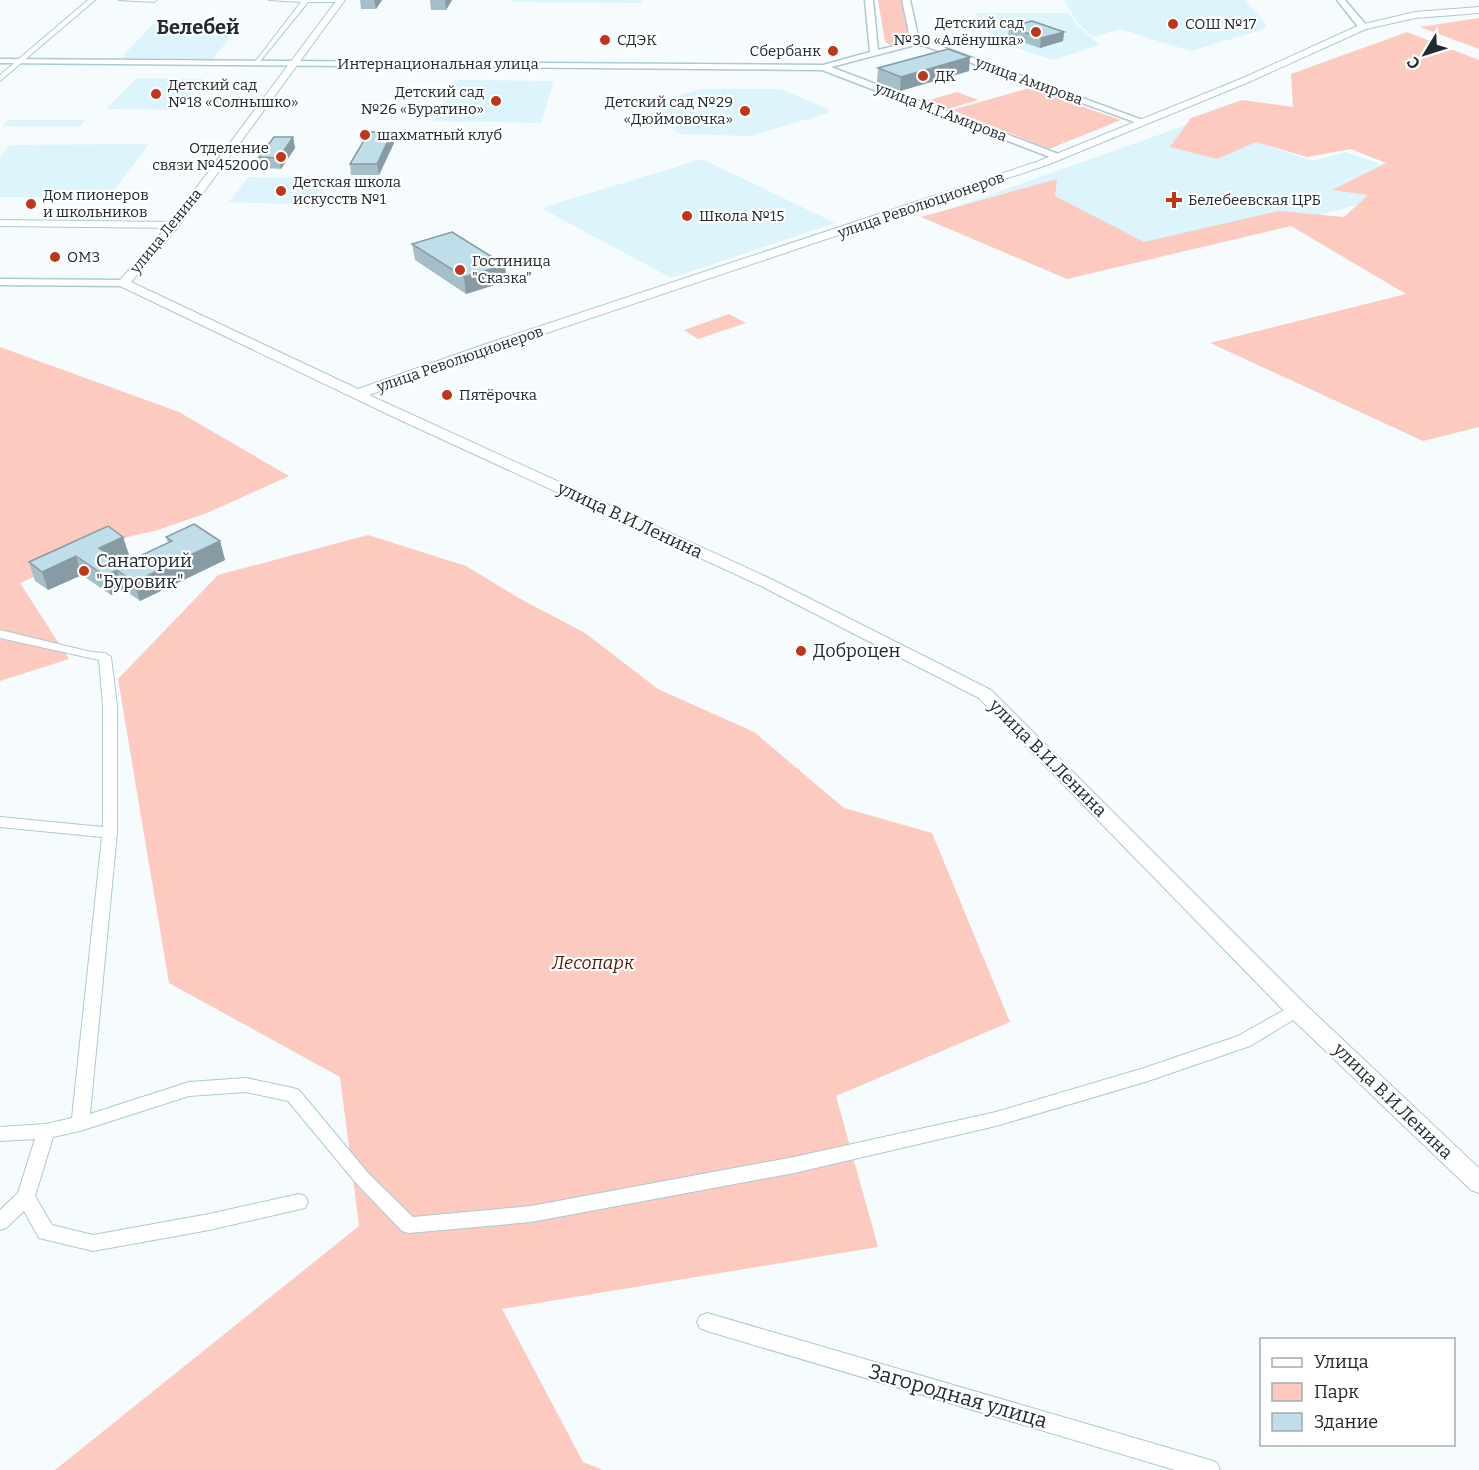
<svg xmlns="http://www.w3.org/2000/svg" width="1479" height="1470" viewBox="0 0 1479 1470" font-family="Bitter,serif">
  <style>
    .built { fill: #dcf4fc }
    .green { fill: #fccabe }
    .lines { fill: none; stroke-linecap: round; stroke-linejoin: round }
    .minor-casing { stroke: #abc9d3; stroke-width: 2 }
    .tertiary-casing { stroke: #abc9d3; stroke-width: 3 }
    .secondary-casing { stroke: #abc9d3; stroke-width: 2 }
    .minor { fill: #fff; fill-rule: evenodd }
    .tertiary { fill: #fff; fill-rule: evenodd }
    .secondary { fill: #fff; fill-rule: evenodd }
    .wall { fill: #a4bfc8 }
    .shaded-wall { fill: #869ba3 }
    .building { fill: #bfdee9; stroke: #869ba3; stroke-width: 1.5 }
    .poi-dot { fill: #c03618; stroke: #fff; stroke-width: 2 }
    .labels { text-anchor: middle; stroke-width: 4.5; stroke-linejoin: round; paint-order: stroke }
    .far-poi-label { font-size: 15px; fill: #202b30; stroke: #fff; text-anchor: start }
    .far-street-label { font-size: 15px; fill: #202b30; stroke: #fff }
    .street-label { font-size: 18px; fill: #202b30; stroke: #fff }
    .poi-label { font-size: 18px; fill: #202b30; stroke: #fff; text-anchor: start }
    .park-label { font-size: 18px; font-style: italic; fill: #54170a; stroke: #fff }
    .far-district-label { font-size: 20px; font-weight: bold; fill: #202b30; stroke: #fff }
    .near-street-label { font-size: 21px; fill: #202b30; stroke: #fff }
  </style>
  <rect width="100%" height="100%" fill="#f6fcfe"/>
  <path class="built" d="M 512,0 L 643,0 L 642,3 L 512,2 Z
    M 1064,0 L 1245,0 L 1267,26 L 1262,30 L 1190,51 L 1120,29 L 1093,37 L 1078,23 Z
    M 975,13 L 1069,13 L 1076,24 L 1100,45 L 1053,60 L 993,40 Z
    M 153,24 L 240,25 L 213,59 L 121,58 Z
    M 137,78 L 204,79 L 176,110 L 106,109 Z
    M 457,80 L 554,81 L 541,123 L 434,121 Z
    M 701,89 L 780,89 L 828,109 L 828,113 L 750,136 L 681,134 L 659,120 L 665,99 Z
    M 8,120 L 85,120 L 80,126 L 2,126 Z
    M 1198,121 L 1312,161 L 1346,152 L 1434,183 L 1306,219 L 1066,278 L 927,217 Z
    M 149,144 L 109,197 L 0,197 L 0,156 L 10,145 Z
    M 702,159 L 835,223 L 671,278 L 541,208 Z
    M 248,177 L 331,179 L 314,205 L 229,202 Z"/>
  <path class="green" d="M 878,0 L 902,0 L 910,43 C 901,46 893,48 885,42 Z
    M 1479,18 L 1479,49 L 1420,27 Z
    M 1407,32 L 1479,60 L 1479,427 L 1423,441 L 1210,343 L 1406,294 L 1291,226 L 1067,279 L 921,217 L 1057,179 L 1055,196 L 1144,242 L 1279,211 L 1344,217 L 1368,195 L 1332,190 L 1386,163 L 1351,149 L 1307,157 L 1256,142 L 1217,159 L 1170,147 L 1191,118 L 1242,100 L 1293,107 L 1291,74 Z
    M 1029,88 L 1121,120 L 1049,149 L 952,110 Z
    M 957,92 L 978,100 L 944,110 L 923,102 Z
    M 729,314 L 746,323 L 698,339 L 684,330 Z
    M 0,347 L 179,412 L 289,476 L 207,513 L 158,530 L 128,537 L 20,583 L 69,659 L 0,681 Z
    M 368,535 L 466,566 L 517,597 L 585,633 L 658,689 L 754,732 L 844,808 L 932,833 L 1010,1022 L 836,1096 L 878,1247 L 502,1309 L 583,1462 L 603,1470 L 55,1470 L 359,1226 L 340,1077 L 169,983 L 118,679 L 218,575 Z"/>
  <g class="lines">
    <defs>
      <path id="minor" d="M 88,0 L 95,0 L 0,81 L 0,75 Z
        M 119,0 L 157,0 L 154,2 Z
        M 269,0 L 344,0 L 341,2 L 308,2 L 257,65 L 255,62 L 301,2 Z
        M 0,220 L 174,222 L 178,225 L 174,228 L 0,226 Z
        M 0,630 L 91,652 L 105,653 L 111,657 L 117,706 L 117,833 L 90,1114 L 189,1082 L 246,1078 L 293,1088 L 299,1090 L 368,1173 L 413,1217 L 531,1206 L 794,1157 L 996,1112 L 1144,1068 L 1238,1036 L 1291,1006 L 1297,1004 L 1303,1006 L 1305,1010 L 1303,1014 L 1250,1046 L 1145,1082 L 996,1126 L 794,1173 L 531,1222 L 409,1233 L 402,1231 L 356,1183 L 288,1101 L 246,1092 L 189,1096 L 80,1131 L 53,1137 L 35,1196 L 52,1225 L 93,1235 L 209,1214 L 299,1194 L 305,1196 L 308,1202 L 305,1208 L 209,1230 L 93,1251 L 39,1238 L 24,1211 L 6,1228 L 0,1230 L 0,1210 L 18,1193 L 35,1139 L 0,1141 L 0,1127 L 46,1124 L 72,1118 L 102,837 L 0,827 L 0,817 L 103,827 L 103,706 L 99,660 L 0,638 Z
        M 707,1313 L 1210,1460 L 1217,1463 L 1220,1470 L 1175,1470 L 707,1331 L 700,1328 L 697,1322 L 700,1316 Z"/>
      <path id="tertiary" d="M 865,0 L 873,0 L 878,50 L 911,42 L 902,0 L 910,0 L 919,41 L 929,42 L 1148,122 L 1140,124 L 925,46 L 915,45 L 831,67 L 1061,155 L 1061,159 L 1055,159 L 822,70 L 0,63 L 0,59 L 823,65 L 870,52 Z
        M 1337,0 L 1345,0 L 1366,25 L 1366,29 L 1360,29 Z
        M 0,279 L 124,280 L 129,283 L 124,286 L 0,285 Z"/>
      <path id="secondary" d="M 337,0 L 345,0 L 178,227 L 131,282 L 358,389 L 483,345 L 1039,161 L 1243,78 L 1360,25 L 1415,12 L 1479,7 L 1479,13 L 1415,18 L 1366,29 L 1249,82 L 1047,165 L 493,351 L 369,395 L 771,579 L 991,690 L 1305,1004 L 1479,1168 L 1479,1193 L 1471,1190 L 1289,1016 L 979,698 L 759,585 L 400,420 L 120,286 L 120,280 L 170,223 Z"/>
    </defs>
    <use href="#minor" class="minor-casing"/>
    <use href="#tertiary" class="tertiary-casing"/>
    <use href="#secondary" class="secondary-casing"/>
    <use href="#minor" class="minor"/>
    <use href="#tertiary" class="tertiary"/>
    <use href="#secondary" class="secondary"/>
  </g>
  <path class="wall" d="M 360,0 L 382,0 L 376,9 L 361,9 Z
    M 430,0 L 452,0 L 446,10 L 431,10 Z
    M 1009,27 L 1064,32 L 1063,41 L 1040,48 L 1008,37 Z
    M 878,68 L 969,71 L 900,91 L 877,82 Z
    M 293,137 L 295,148 L 281,169 L 261,168 L 259,157 Z
    M 394,143 L 379,175 L 351,175 L 350,164 Z
    M 412,244 L 507,281 L 466,294 L 415,260 Z
    M 123,537 L 129,555 L 118,560 L 123,564 L 168,543 L 166,537 L 220,541 L 225,560 L 140,601 L 123,589 L 111,595 L 82,575 L 48,590 L 35,581 L 29,562 Z"/>
  <path class="shaded-wall" d="M 374,0 L 382,0 L 376,9 Z
    M 445,0 L 452,0 L 446,10 Z
    M 1064,32 L 1063,41 L 1040,48 L 1041,38 Z
    M 970,57 L 969,71 L 900,91 L 901,77 Z
    M 392,132 L 394,143 L 379,175 L 377,164 Z
    M 293,137 L 295,148 L 281,169 L 279,158 Z
    M 505,265 L 507,281 L 466,294 L 464,277 Z
    M 123,537 L 129,555 L 105,566 L 99,548 Z
    M 220,541 L 225,560 L 140,601 L 134,582 Z
    M 76,556 L 82,575 L 48,590 L 42,572 Z
    M 117,570 L 123,589 L 111,595 L 105,576 Z"/>
  <path class="building" d="M 1032,21 L 1064,32 L 1041,38 L 1009,27 Z
    M 948,49 L 970,57 L 901,77 L 878,68 Z
    M 369,132 L 392,132 L 377,164 L 350,164 Z
    M 274,137 L 293,137 L 279,158 L 259,157 Z
    M 452,232 L 505,265 L 464,277 L 412,244 Z
    M 194,524 L 220,541 L 134,582 L 117,570 L 105,576 L 76,556 L 42,572 L 29,562 L 108,526 L 123,537 L 99,548 L 123,564 L 172,541 L 166,537 Z"/>
  <g class="poi-dot">
    <circle cx="1173" cy="24" r="6"/>
    <circle cx="1036" cy="32" r="6"/>
    <circle cx="605" cy="40" r="6"/>
    <circle cx="833" cy="51" r="6"/>
    <circle cx="923" cy="76" r="6"/>
    <circle cx="156" cy="94" r="6"/>
    <circle cx="496" cy="101" r="6"/>
    <circle cx="745" cy="111" r="6"/>
    <circle cx="365" cy="135" r="6"/>
    <circle cx="281" cy="157" r="6"/>
    <circle cx="281" cy="191" r="6"/>
    <path d="M1171 191h6v6h6v6h-6v6h-6v-6h-6v-6h6z"/>
    <circle cx="31" cy="204" r="6"/>
    <circle cx="687" cy="216" r="6"/>
    <circle cx="55" cy="257" r="6"/>
    <circle cx="460" cy="270" r="6"/>
    <circle cx="447" cy="395" r="6"/>
    <circle cx="84" cy="571" r="6"/>
    <circle cx="801" cy="651" r="6"/>
  </g>
  <g class="labels">
    <g class="far-poi-label">
      <text x="1024" y="28" text-anchor="end">Детский сад<tspan x="1024" dy="17">№30 «Алёнушка»</tspan></text>
      <text x="1185" y="29">СОШ №17</text>
      <text x="617" y="45">СДЭК</text>
      <text x="821" y="56" text-anchor="end">Сбербанк</text>
      <text x="935" y="81">ДК</text>
      <text x="168" y="90">Детский сад<tspan x="168" dy="17">№18 «Солнышко»</tspan></text>
      <text x="484" y="97" text-anchor="end">Детский сад<tspan x="484" dy="17">№26 «Буратино»</tspan></text>
      <text x="733" y="107" text-anchor="end">Детский сад №29<tspan x="733" dy="17">«Дюймовочка»</tspan></text>
      <text x="377" y="140">шахматный клуб</text>
      <text x="269" y="153" text-anchor="end">Отделение<tspan x="269" dy="17">связи №452000</tspan></text>
      <text x="293" y="187">Детская школа<tspan x="293" dy="17">искусств №1</tspan></text>
      <text x="43" y="200">Дом пионеров<tspan x="43" dy="17">и школьников</tspan></text>
      <text x="1188" y="205">Белебеевская ЦРБ</text>
      <text x="699" y="221">Школа №15</text>
      <text x="67" y="262">ОМЗ</text>
      <text x="472" y="266">Гостиница<tspan x="472" dy="17">"Сказка"</tspan></text>
      <text x="459" y="400">Пятёрочка</text>
    </g>
    <g class="far-street-label">
      <text x="438" y="69">Интернациональная улица</text>
      <text transform="translate(1029 81) rotate(20)" y="5">улица Амирова</text>
      <text transform="translate(941 112) rotate(21)" y="5">улица М.Г.Амирова</text>
      <text transform="translate(921 205) rotate(-19)" y="5">улица Революционеров</text>
      <text transform="translate(166 231) rotate(-51)" y="5">улица Ленина</text>
      <text transform="translate(460 359) rotate(-19)" y="5">улица Революционеров</text>
    </g>
    <g class="street-label">
      <text transform="translate(630 520) rotate(25)" y="6">улица В.И.Ленина</text>
      <text transform="translate(1048 758) rotate(45)" y="6">улица В.И.Ленина</text>
      <text transform="translate(1393 1101) rotate(44)" y="6">улица В.И.Ленина</text>
    </g>
    <g class="poi-label">
      <text x="96" y="567">Санаторий<tspan x="96" dy="21">"Буровик"</tspan></text>
      <text x="813" y="657">Доброцен</text>
    </g>
    <g class="park-label">
      <text x="593" y="969">Лесопарк</text>
    </g>
    <g class="far-district-label">
      <text x="198" y="34">Белебей</text>
    </g>
    <g class="near-street-label">
      <text transform="translate(958 1396) rotate(16)" y="7">Загородная улица</text>
    </g>
  </g>
  <rect x="1260" y="1338" width="195" height="108" fill="#ffffff" stroke="#a6aaac" stroke-width="1.5"/>
  <rect x="1272" y="1358" width="30" height="9" fill="#ffffff" stroke="#a6aaac" stroke-width="1.5"/>
  <text x="1314" y="1368" font-size="18" fill="#202b30">Улица</text>
  <rect x="1272" y="1383" width="30" height="18" fill="#fccabe" stroke="#a6aaac" stroke-width="1.5"/>
  <text x="1314" y="1398" font-size="18" fill="#202b30">Парк</text>
  <rect x="1272" y="1413" width="30" height="18" fill="#bfdee9" stroke="#a6aaac" stroke-width="1.5"/>
  <text x="1314" y="1428" font-size="18" fill="#202b30">Здание</text>
  <g transform="translate(1425 54) rotate(232)" stroke="#ffffff" stroke-width="4.5" paint-order="stroke">
  <path d="M0-4.5L10 22L0 15L-10 22Z" fill="#202b30"/>
  <text y="-9" font-size="16" font-weight="bold" text-anchor="middle" fill="#202b30">С</text>
  </g>
</svg>
